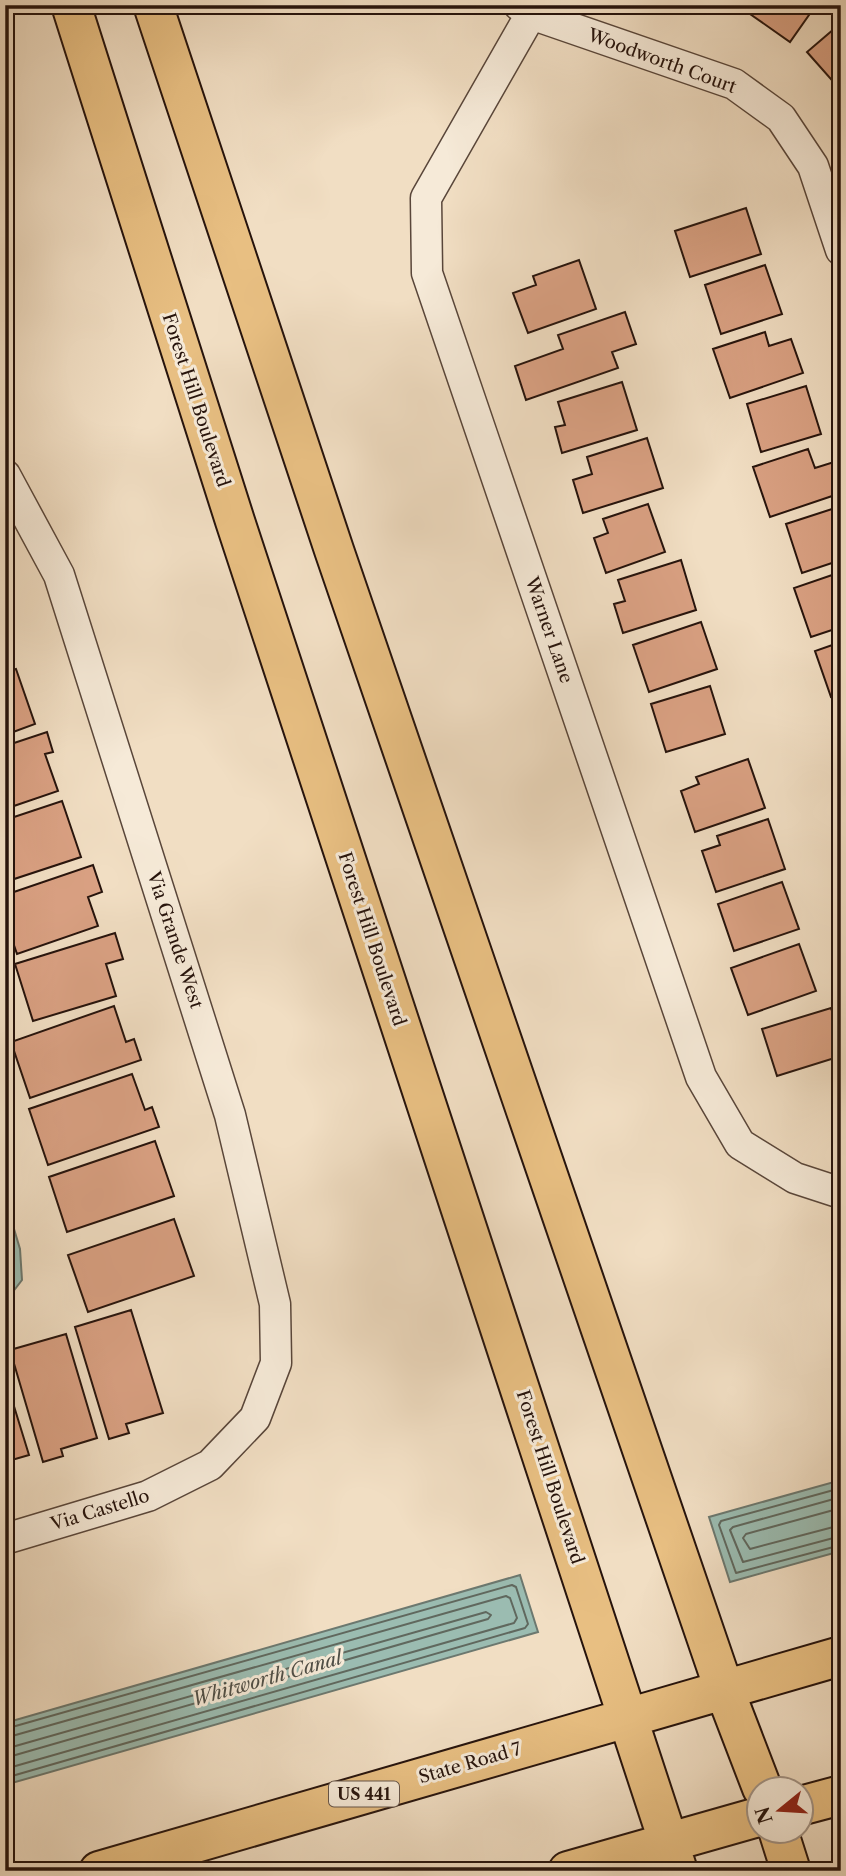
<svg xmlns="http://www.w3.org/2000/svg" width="846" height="1876" viewBox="0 0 846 1876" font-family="'Libre Caslon Text',serif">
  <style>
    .water { fill: #9bbcb1; stroke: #6c786f; stroke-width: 2 }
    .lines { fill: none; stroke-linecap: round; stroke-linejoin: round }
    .shore { stroke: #60685e; stroke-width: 2 }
    .building { fill: #daa183; stroke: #26130c; stroke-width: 2 }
    .minor-casing { stroke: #59463a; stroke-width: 33 }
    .major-casing { stroke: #26130c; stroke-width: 42 }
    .minor { stroke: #f6ead8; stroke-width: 30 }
    .major { stroke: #e8bf82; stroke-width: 38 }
    .labels { text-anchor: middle; stroke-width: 6; stroke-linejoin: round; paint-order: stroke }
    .shield { fill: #f6ead8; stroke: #645449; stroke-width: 2 }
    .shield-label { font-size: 16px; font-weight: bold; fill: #26130c }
    .street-label { font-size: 18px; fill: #26130c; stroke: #f6ead8 }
    .water-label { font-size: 19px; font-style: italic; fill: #4f4e46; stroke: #f6ead8 }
  </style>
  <rect width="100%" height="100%" fill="#f1dec3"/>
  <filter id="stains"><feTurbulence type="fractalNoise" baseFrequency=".00286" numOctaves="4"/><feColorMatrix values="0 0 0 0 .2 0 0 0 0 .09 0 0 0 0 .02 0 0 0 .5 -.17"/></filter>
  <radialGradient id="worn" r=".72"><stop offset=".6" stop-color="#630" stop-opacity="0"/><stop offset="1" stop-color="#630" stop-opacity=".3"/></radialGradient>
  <path class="water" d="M 5,1199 L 20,1249 L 22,1280 L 5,1302 Z
    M 841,1480 L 841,1551 L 730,1582 L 709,1517 Z
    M 520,1575 L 538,1632 L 5,1785 L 5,1723 Z"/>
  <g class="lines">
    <path class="shore" d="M 5,1224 C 12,1248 20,1270 5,1291
      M 841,1488 L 721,1521 L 719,1525 L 736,1573 L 841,1545
      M 841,1497 L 733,1527 L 730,1530 L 743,1562 L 841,1536
      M 841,1508 L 746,1534 L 743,1538 L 750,1549 L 841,1525
      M 5,1729 L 512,1585 L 516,1587 L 528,1624 L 525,1628 L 5,1778
      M 5,1738 L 506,1596 L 510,1598 L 517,1618 L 514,1623 L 5,1769
      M 5,1749 L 486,1612 L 491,1615 L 488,1619 L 5,1758"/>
  </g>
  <path class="building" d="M 718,5 L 738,5 L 736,10 Z
    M 756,5 L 816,5 L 790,42 L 750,14 Z
    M 841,23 L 841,83 L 837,86 L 807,52 Z
    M 746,208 L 761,254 L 690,277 L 675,231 Z
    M 579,260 L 596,309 L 528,333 L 513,293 L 536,285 L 533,276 Z
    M 765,265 L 782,314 L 721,334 L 705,285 Z
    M 625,312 L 636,344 L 612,352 L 618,368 L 526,400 L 515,366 L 563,349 L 558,335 Z
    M 765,332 L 769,346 L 791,339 L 803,373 L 730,398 L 713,349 Z
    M 622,382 L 637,430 L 562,453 L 555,427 L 565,425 L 558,402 Z
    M 806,386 L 821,434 L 761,452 L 747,404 Z
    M 647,438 L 663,488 L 583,513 L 573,480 L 592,474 L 587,457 Z
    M 808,449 L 815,468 L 834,462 L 841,493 L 770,517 L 753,467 Z
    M 648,504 L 665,552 L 606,573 L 594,538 L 608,533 L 603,519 Z
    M 832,509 L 836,521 L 841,520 L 841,560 L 802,573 L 786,524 Z
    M 681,560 L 696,610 L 623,633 L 614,604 L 625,601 L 618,580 Z
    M 841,572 L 841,627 L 811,637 L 794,588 Z
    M 701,622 L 717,669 L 649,692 L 633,645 Z
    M 841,642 L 841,694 L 831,697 L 815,651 Z
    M 16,669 L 35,724 L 5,735 L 5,672 Z
    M 710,686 L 725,734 L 666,752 L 651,704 Z
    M 47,732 L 53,752 L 45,754 L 58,791 L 5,809 L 5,746 Z
    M 748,759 L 765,808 L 695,832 L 681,791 L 699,784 L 696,777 Z
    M 62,801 L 81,857 L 5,882 L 5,820 Z
    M 768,819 L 785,869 L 716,892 L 702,851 L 720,845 L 717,836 Z
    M 93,865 L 102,892 L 88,897 L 98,926 L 17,954 L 5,919 L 5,895 Z
    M 782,882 L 799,929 L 734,951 L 718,904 Z
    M 115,933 L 123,959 L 106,964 L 116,996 L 33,1021 L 15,964 Z
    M 799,944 L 816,991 L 748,1015 L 731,968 Z
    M 114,1006 L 126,1042 L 134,1039 L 141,1060 L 30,1098 L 11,1042 Z
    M 831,1008 L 841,1039 L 841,1056 L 777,1076 L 762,1029 Z
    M 132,1074 L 145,1110 L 152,1107 L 159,1127 L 48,1165 L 29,1109 Z
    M 155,1141 L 174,1196 L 67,1232 L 49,1177 Z
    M 174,1219 L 194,1276 L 88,1312 L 68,1255 Z
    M 131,1310 L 163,1413 L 126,1424 L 129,1433 L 109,1439 L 75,1327 Z
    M 66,1334 L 97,1438 L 61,1449 L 63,1456 L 43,1462 L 10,1350 Z
    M 5,1377 L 29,1455 L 5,1462 Z"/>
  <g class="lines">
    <defs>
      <path id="minor" d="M 519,5 L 531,14 L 734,84 L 781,118 L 813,166 L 841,250
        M 531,14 L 426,198 L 427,273 L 701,1077 L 740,1144 L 795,1178 L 841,1193
        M 5,475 L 59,575 L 230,1115 L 275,1304 L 276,1363 L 255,1418 L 210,1465 L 148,1496 L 5,1539"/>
      <path id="major" d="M 71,5 L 235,521 L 678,1871
        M 153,5 L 334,550 L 724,1689 L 762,1788
        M 800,1806 L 841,1795
        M 778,1830 L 791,1871
        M 99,1871 L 841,1656
        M 568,1871 L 758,1817"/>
    </defs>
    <use href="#minor" class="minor-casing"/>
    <use href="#major" class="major-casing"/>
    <use href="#minor" class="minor"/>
    <use href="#major" class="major"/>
  </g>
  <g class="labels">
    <rect class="shield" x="329" y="1781.5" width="70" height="25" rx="5"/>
    <g class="shield-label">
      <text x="364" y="1800">US 441</text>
    </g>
    <g class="street-label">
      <text transform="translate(662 61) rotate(20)" y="6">Woodworth Court</text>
      <text transform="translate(196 400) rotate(72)" y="6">Forest Hill Boulevard</text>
      <text transform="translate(549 630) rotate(71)" y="6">Warner Lane</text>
      <text transform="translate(372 939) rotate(72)" y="6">Forest Hill Boulevard</text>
      <text transform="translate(175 940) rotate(72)" y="6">Via Grande West</text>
      <text transform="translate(550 1477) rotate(72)" y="6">Forest Hill Boulevard</text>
      <text transform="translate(100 1510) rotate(-17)" y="6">Via Castello</text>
      <text transform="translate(470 1763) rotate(-16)" y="6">State Road 7</text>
    </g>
    <g class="water-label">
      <text transform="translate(267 1678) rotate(-16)" y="7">Whitworth Canal</text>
    </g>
  </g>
  <rect width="846" height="1876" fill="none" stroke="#f1dec3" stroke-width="28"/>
  <rect x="7" y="7" width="832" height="1862" fill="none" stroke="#26130c" stroke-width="3.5"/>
  <rect x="14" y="14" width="818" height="1848" fill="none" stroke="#26130c" stroke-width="2"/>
  <g transform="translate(780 1810) rotate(252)"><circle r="33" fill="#f6ead8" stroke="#a39486" stroke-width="2"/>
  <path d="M0-5L12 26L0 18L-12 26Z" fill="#8f2418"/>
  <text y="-10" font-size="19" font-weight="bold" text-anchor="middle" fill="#26130c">N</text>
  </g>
  <rect width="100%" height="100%" filter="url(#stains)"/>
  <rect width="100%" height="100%" fill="url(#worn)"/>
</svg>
